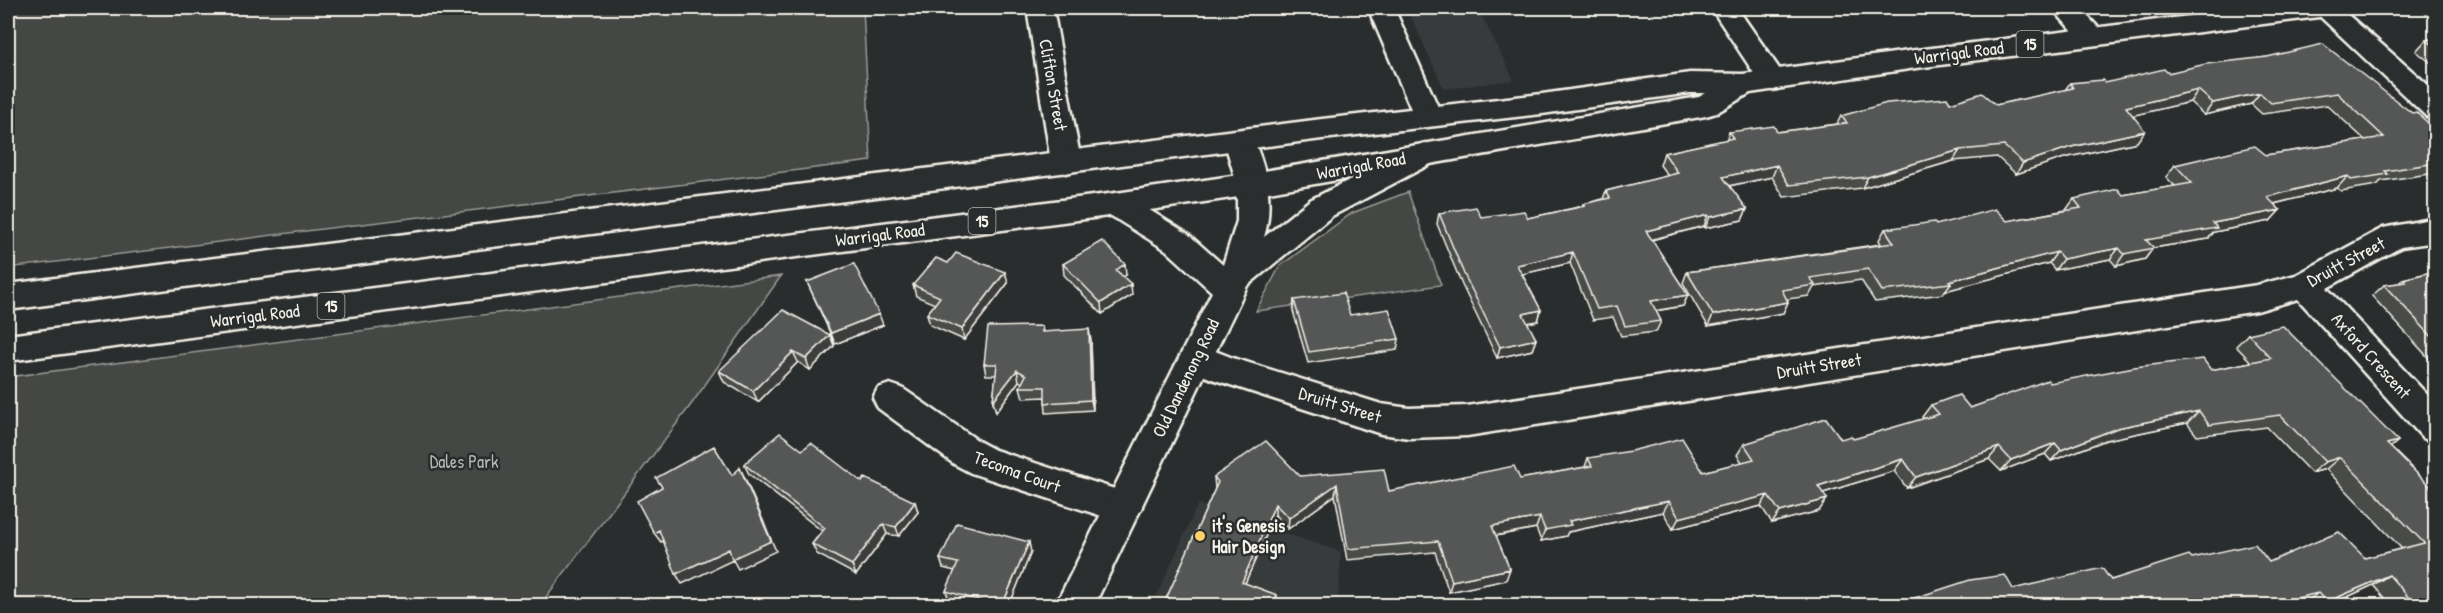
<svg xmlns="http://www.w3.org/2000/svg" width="2443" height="613" viewBox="0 0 2443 613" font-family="'Patrick Hand',sans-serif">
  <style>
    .built { fill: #373a3a }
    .green { fill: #444645; stroke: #9c9c96; stroke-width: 1.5 }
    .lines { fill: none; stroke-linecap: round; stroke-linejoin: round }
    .street-casing { stroke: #f4f1e8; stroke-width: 5 }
    .secondary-casing { stroke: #f4f1e8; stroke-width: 5 }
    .highway-casing { stroke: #f4f1e8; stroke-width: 5 }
    .street { fill: #2a2d2e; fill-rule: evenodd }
    .secondary { fill: #2a2d2e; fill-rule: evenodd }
    .highway { fill: #2a2d2e; fill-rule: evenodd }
    .wall { fill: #494b4a; stroke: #f4f1e8; stroke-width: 1.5 }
    .shaded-wall { fill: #3c3d3c; stroke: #f4f1e8; stroke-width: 1.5 }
    .building { fill: #555756; stroke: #f4f1e8; stroke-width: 1.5 }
    .poi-dot { fill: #ffd166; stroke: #2a2d2e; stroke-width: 2 }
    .labels { text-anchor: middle; stroke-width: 5; stroke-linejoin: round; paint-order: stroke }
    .shield { fill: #2a2d2e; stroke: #b7b6b0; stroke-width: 1.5 }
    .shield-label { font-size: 16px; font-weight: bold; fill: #f4f1e8 }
    .street-label { font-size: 18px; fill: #f4f1e8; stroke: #2a2d2e }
    .park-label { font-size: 18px; fill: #b6b5af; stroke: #2a2d2e }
    .poi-label { font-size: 18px; font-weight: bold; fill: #f4f1e8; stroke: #2a2d2e; text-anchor: start }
  </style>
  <rect width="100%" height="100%" fill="#2a2d2e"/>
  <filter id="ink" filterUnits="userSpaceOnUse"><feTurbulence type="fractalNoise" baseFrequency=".0167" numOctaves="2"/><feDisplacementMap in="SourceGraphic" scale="12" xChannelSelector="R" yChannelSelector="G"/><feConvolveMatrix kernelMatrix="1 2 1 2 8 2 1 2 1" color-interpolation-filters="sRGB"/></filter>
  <g filter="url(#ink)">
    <path class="built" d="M 1407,8 L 1478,8 L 1514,80 L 1444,89 Z
      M 1198,504 L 1341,552 L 1338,605 L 1152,606 Z"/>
    <path class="green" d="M 8,8 L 863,8 L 871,161 L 8,268 Z
      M 1408,192 L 1441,285 L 1256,311 L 1280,266 L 1352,213 Z
      M 781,276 L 693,402 L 540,605 L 8,605 L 8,377 Z"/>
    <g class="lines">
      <defs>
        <path id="street" d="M 1027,8 L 1053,8 L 1081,162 L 1077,170 L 1066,173 L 1055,170 L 1051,162 Z
          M 1368,8 L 1394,8 L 1442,116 L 1437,123 L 1427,126 L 1417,123 Z
          M 1711,8 L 1737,8 L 1787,80 L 1783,87 L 1773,90 L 1763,87 Z
          M 2052,8 L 2080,8 L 2106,36 L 2102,42 L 2092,45 L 2082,42 Z
          M 2311,8 L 2340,8 L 2436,92 L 2436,119 L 2426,116 Z
          M 2436,218 L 2436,242 L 2401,247 L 2327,288 L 2436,404 L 2436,443 L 2423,438 L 2298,299 L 2257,311 L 1467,436 L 1409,438 L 1381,434 L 1212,379 L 1185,368 L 1180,358 L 1185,348 L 1197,344 L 1233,358 L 1381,404 L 1409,408 L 1467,406 L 2257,285 L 2296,275 L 2383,228 Z
          M 890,384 L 902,388 L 980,442 L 995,450 L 1136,496 L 1142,507 L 1136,518 L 1123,523 L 971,473 L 954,464 L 878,408 L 873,398 L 878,388 Z"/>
        <path id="secondary" d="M 1239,130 L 1249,133 C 1267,162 1274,205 1264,237 L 1310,200 L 1414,147 L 1425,143 L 1436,147 L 1440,154 L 1436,161 L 1332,216 L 1247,286 L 1094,606 L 1055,606 L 1212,292 L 1166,250 L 1105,212 L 1101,204 L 1105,196 L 1116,193 L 1127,196 L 1188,234 L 1223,265 L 1237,221 L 1237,184 L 1224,140 L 1229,133 Z"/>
        <path id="highway" d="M 2254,8 L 2332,8 L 2329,14 L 2319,17 L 1916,68 L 1750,93 L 1716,113 L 1706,116 L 1252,195 L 1116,215 L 8,361 L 8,335 L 1116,193 L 1252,173 L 1699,97 L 1706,93 L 1690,93 L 1542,114 L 1322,139 L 8,310 L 8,284 L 1322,119 L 1542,94 L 1690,73 L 1743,74 L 1916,50 Z"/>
      </defs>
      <use href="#street" class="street-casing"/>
      <use href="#secondary" class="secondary-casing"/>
      <use href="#highway" class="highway-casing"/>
      <use href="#street" class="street"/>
      <use href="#secondary" class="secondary"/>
      <use href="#highway" class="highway"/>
    </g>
    <path class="wall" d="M 2436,38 L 2436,67 L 2416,51 L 2426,40 Z
      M 2267,57 L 2412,113 L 2436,130 L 2436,173 L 2381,181 L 2377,185 L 2341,191 L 2337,188 L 2274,204 L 2280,210 L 2270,221 L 2214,232 L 2208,239 L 2153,248 L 2145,259 L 2116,266 L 2110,259 L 2055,270 L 2049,263 L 1945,291 L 1943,294 L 1875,302 L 1861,280 L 1814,287 L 1809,296 L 1787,299 L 1788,302 L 1783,313 L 1708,326 L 1683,283 L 1687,272 L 1881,244 L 1879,240 L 1885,229 L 1936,225 L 2007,221 L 2066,210 L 2074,199 L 2123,195 L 2175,186 L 2166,177 L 2175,165 L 2266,155 L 2365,140 L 2327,105 L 2262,114 L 2251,104 L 2204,115 L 2190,102 L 2133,115 L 2137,142 L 2064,158 L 2016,174 L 1997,157 L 1953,161 L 1862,188 L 1784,197 L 1772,177 L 1729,186 L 1747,209 L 1742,220 L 1705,228 L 1704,226 L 1652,240 L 1688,295 L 1683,306 L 1656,311 L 1661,321 L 1656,332 L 1621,336 L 1613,317 L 1593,320 L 1570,263 L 1522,274 L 1541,310 L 1538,321 L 1527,323 L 1536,339 L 1532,350 L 1497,358 L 1462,285 L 1437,224 L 1439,213 L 1481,217 L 1528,218 L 1583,206 L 1583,204 L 1603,199 L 1606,191 L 1668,176 L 1660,165 L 1664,153 L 1726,140 L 1729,132 L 1777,132 L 1837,124 L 1841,116 L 1950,103 L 1996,105 L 2065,90 L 2070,83 L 2105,83 Z
      M 1063,264 L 1126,275 L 1123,277 L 1132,295 L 1102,314 L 1064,275 Z
      M 2436,271 L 2436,366 L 2372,296 L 2384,285 L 2399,283 L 2403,279 Z
      M 1005,272 L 1008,283 L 964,340 L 930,325 L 927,314 L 935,304 L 916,296 L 913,285 Z
      M 807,282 L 883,325 L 835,344 Z
      M 1294,300 L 1399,339 L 1397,350 L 1308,363 L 1293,311 Z
      M 1042,326 L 1043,332 L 1091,340 L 1093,410 L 1046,413 L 1045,397 L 1023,398 L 1020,387 L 1022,383 L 1019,381 L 996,412 L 993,401 L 996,375 L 986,375 L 984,364 Z
      M 2248,334 L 2398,441 L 2390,447 L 2436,492 L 2436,606 L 2391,606 L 2373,585 L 2328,606 L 2305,606 L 2303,604 L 2295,606 L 1890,606 L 2013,589 L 2111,580 L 2192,558 L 2269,562 L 2365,558 L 2402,549 L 2326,469 L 2311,473 L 2267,427 L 2197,436 L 2187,423 L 2106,440 L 2051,461 L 2045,454 L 2001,471 L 1989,459 L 1907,488 L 1894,471 L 1823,493 L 1819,511 L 1772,523 L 1761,506 L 1673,529 L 1663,512 L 1568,532 L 1566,536 L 1541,541 L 1536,528 L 1496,536 L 1506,580 L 1449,592 L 1435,552 L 1347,560 L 1335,495 L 1288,529 L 1275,515 L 1245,583 L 1163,606 L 1215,489 L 1214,477 L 1300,476 L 1389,491 L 1520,479 L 1585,467 L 1588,458 L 1703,472 L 1742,462 L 1737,455 L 1744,444 L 1841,439 L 1854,439 L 1924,419 L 1922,417 L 1931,405 L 1970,408 L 2050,383 L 2211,370 L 2251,362 L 2236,346 Z
      M 830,335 L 834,346 L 810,370 L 798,362 L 758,402 L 724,382 L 719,371 Z
      M 802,450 L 862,482 L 915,502 L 918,512 L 899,536 L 887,534 L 856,575 L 817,554 L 812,544 L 822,531 L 749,474 L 744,464 Z
      M 1031,552 L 1009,606 L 968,606 L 949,600 L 946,591 L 955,571 L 943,568 L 940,559 Z"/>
    <path class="shaded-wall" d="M 2198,90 L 2190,102 L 2118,119 L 2126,107 Z
      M 2260,93 L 2251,104 L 2204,115 L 2213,103 Z
      M 2145,131 L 2137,142 L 2064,158 L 2016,174 L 2023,163 L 2071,147 Z
      M 1960,150 L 1953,161 L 1862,188 L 1868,177 Z
      M 1777,165 L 1772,177 L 1718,188 L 1723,177 Z
      M 2348,176 L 2337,188 L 2258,208 L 2267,197 Z
      M 1747,209 L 1742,220 L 1705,228 L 1710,217 Z
      M 2280,210 L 2270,221 L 2214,232 L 2208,239 L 2153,248 L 2145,259 L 2116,266 L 2124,254 L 2146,240 L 2213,223 Z
      M 1708,215 L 1704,226 L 1642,242 L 1646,231 Z
      M 2119,248 L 2110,259 L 2055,270 L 2063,259 Z
      M 1573,252 L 1570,263 L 1514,276 L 1517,265 Z
      M 2057,252 L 2049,263 L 1945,291 L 1951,283 L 1949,281 Z
      M 1125,264 L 1126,275 L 1117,281 L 1116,270 Z
      M 1005,272 L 1008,283 L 964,340 L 962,329 Z
      M 1131,284 L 1132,295 L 1102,314 L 1101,303 Z
      M 1688,295 L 1683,306 L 1647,312 L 1651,301 Z
      M 1788,302 L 1783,313 L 1708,326 L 1713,315 Z
      M 1541,310 L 1538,321 L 1520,324 L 1523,314 Z
      M 879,314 L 883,325 L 835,344 L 831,333 Z
      M 1089,329 L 1091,340 L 1093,410 L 1091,400 Z
      M 830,335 L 834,346 L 810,370 L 806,359 Z
      M 1536,339 L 1532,350 L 1497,358 L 1500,347 Z
      M 793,352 L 798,362 L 758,402 L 753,391 Z
      M 1017,370 L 1019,381 L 996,412 L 993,401 Z
      M 2199,411 L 2187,423 L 2106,440 L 2051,461 L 2061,450 L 2117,428 Z
      M 2398,441 L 2384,453 L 2387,444 Z
      M 2055,443 L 2045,454 L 2001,471 L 2011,460 Z
      M 1999,447 L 1989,459 L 1907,488 L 1916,477 Z
      M 2340,457 L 2326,469 L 2311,473 L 2325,462 Z
      M 1903,459 L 1894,471 L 1810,497 L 1818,486 Z
      M 740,468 L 745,478 L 776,551 L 738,569 L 733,560 L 682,584 L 676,574 L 729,549 Z
      M 1337,484 L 1335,495 L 1288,529 L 1289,518 Z
      M 1768,495 L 1761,506 L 1673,529 L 1679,518 Z
      M 1827,499 L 1819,511 L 1772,523 L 1780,512 Z
      M 1669,501 L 1663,512 L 1568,532 L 1566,536 L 1541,541 L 1545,530 L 1569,521 Z
      M 915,502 L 918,512 L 899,536 L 896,527 Z
      M 1275,504 L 1275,515 L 1241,592 L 1242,582 Z
      M 1540,517 L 1536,528 L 1489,537 L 1492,526 Z
      M 883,524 L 887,534 L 856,575 L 852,565 Z
      M 659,530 L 666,540 L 661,542 L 654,533 Z
      M 1029,542 L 1031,552 L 1009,606 L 1002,606 Z
      M 1510,569 L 1506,580 L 1449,592 L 1452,581 Z
      M 2389,575 L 2373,585 L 2328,606 L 2322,606 L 2327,602 Z
      M 2318,593 L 2303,604 L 2295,606 L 2263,606 Z
      M 1277,595 L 1276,605 L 1273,606 Z
      M 2436,602 L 2436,606 L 2422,606 Z"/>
    <path class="building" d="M 2436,38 L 2436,47 L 2426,40 Z
      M 2323,44 L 2412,113 L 2416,112 L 2436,130 L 2436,163 L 2385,171 L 2388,174 L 2351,180 L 2348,176 L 2267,197 L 2280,210 L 2213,223 L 2217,228 L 2146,240 L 2154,248 L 2124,254 L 2119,248 L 2063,259 L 2057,252 L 1949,281 L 1951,283 L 1882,291 L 1868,269 L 1810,278 L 1815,285 L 1782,290 L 1788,302 L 1713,315 L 1687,272 L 1894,243 L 1885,229 L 1934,222 L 1936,225 L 1995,209 L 2007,221 L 2081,208 L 2074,199 L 2118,189 L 2123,195 L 2192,183 L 2175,165 L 2255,146 L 2266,155 L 2384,137 L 2337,93 L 2271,103 L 2260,93 L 2213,103 L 2198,90 L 2126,107 L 2145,131 L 2071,147 L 2023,163 L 2004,146 L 1960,150 L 1868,177 L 1789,185 L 1777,165 L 1723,177 L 1747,209 L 1710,217 L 1708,215 L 1646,231 L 1688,295 L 1651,301 L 1661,321 L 1625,326 L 1617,306 L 1597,309 L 1573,252 L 1517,265 L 1541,310 L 1523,314 L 1536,339 L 1500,347 L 1464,274 L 1439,213 L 1476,207 L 1481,217 L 1524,211 L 1528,218 L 1585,206 L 1583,204 L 1610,198 L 1606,191 L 1678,173 L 1664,153 L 1733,138 L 1729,132 L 1774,126 L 1777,132 L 1847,123 L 1841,116 L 1887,103 L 1947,98 L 1950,103 L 1982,93 L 1996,105 L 2073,88 L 2070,83 L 2103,80 L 2105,83 L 2164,69 L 2168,73 L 2206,64 L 2267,57 Z
      M 1102,241 L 1125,264 L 1116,270 L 1131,284 L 1101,303 L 1063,264 Z
      M 956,253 L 1005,272 L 962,329 L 927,314 L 940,297 L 913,285 L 936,258 L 948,263 Z
      M 854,264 L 879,314 L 831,333 L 807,282 Z
      M 2436,271 L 2436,341 L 2384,285 L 2406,282 L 2403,279 Z
      M 1343,293 L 1350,315 L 1389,309 L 1399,339 L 1309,352 L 1294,300 Z
      M 783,310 L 830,335 L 806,359 L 793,352 L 753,391 L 719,371 Z
      M 1042,326 L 1042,332 L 1089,329 L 1091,400 L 1045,403 L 1045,387 L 1020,387 L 1026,375 L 1017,370 L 993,401 L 997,364 L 984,364 L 988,327 Z
      M 2283,326 L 2398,441 L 2387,444 L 2436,492 L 2436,602 L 2422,606 L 2416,606 L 2389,575 L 2327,602 L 2318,593 L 2263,606 L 2167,606 L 2165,603 L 2154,606 L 1890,606 L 1970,580 L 2005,575 L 2013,589 L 2102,568 L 2111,580 L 2189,555 L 2192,558 L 2255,544 L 2269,562 L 2339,532 L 2365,558 L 2424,543 L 2340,457 L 2325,462 L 2280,415 L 2209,425 L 2199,411 L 2117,428 L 2061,450 L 2055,443 L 2011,460 L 1999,447 L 1916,477 L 1903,459 L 1818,486 L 1827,499 L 1780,512 L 1768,495 L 1679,518 L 1669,501 L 1569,521 L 1571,525 L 1545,530 L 1540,517 L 1492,526 L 1510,569 L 1452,581 L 1438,541 L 1348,549 L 1337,484 L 1289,518 L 1275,504 L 1242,582 L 1277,595 L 1273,606 L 1163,606 L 1218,482 L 1214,477 L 1266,441 L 1300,476 L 1384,469 L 1389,491 L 1514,466 L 1520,479 L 1592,466 L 1588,458 L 1631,451 L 1682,438 L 1703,472 L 1754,459 L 1744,444 L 1826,418 L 1841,439 L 1851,436 L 1854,439 L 1939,414 L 1931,405 L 1959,395 L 1970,408 L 2048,380 L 2050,383 L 2134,367 L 2203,359 L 2211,370 L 2271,358 L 2248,334 Z
      M 780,433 L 802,450 L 811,443 L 862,482 L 865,478 L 915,502 L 896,527 L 883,524 L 852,565 L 812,544 L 825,528 L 744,464 Z
      M 714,446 L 732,475 L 740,468 L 771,541 L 732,559 L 729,549 L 676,574 L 659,530 L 654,533 L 637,501 L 662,487 L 656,478 Z
      M 957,523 L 1029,542 L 1002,606 L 999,606 L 946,591 L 958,563 L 940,559 Z
      M 1785,599 L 1789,606 L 1755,606 Z
      M 766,601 L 775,606 L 763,606 Z"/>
  </g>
  <circle class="poi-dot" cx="1200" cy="536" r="6"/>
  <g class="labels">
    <g class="shield">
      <rect x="2016.5" y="31" width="27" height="26" rx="4.5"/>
      <rect x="968.5" y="208" width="27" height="26" rx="4.5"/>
      <rect x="317.5" y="293" width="27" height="26" rx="4.5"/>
    </g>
    <g class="shield-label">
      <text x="2030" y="50">15</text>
      <text x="982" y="227">15</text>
      <text x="331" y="312">15</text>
    </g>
    <g class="street-label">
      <text transform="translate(1959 53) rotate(-7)" y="6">Warrigal Road</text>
      <text transform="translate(1053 85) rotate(80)" y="6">Clifton Street</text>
      <text transform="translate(1361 166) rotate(-10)" y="6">Warrigal Road</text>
      <text transform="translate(880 235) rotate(-7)" y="6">Warrigal Road</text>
      <text transform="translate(2346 262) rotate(-28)" y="6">Druitt Street</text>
      <text transform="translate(255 316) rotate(-7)" y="6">Warrigal Road</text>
      <text transform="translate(2371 356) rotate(48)" y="6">Axford Crescent</text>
      <text transform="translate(1819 366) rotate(-9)" y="6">Druitt Street</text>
      <text transform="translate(1186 378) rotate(-64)" y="6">Old Dandenong Road</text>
      <text transform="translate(1340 405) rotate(17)" y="6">Druitt Street</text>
      <text transform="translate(1017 472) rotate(20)" y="6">Tecoma Court</text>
    </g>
    <g class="park-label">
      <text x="464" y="468">Dales Park</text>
    </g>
    <g class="poi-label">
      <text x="1212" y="532">it's Genesis<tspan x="1212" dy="21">Hair Design</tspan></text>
    </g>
  </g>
  <rect width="2443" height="613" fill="none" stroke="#2a2d2e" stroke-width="30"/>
  <rect x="15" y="15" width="2413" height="583" fill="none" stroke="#f4f1e8" stroke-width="2" filter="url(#ink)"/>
</svg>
